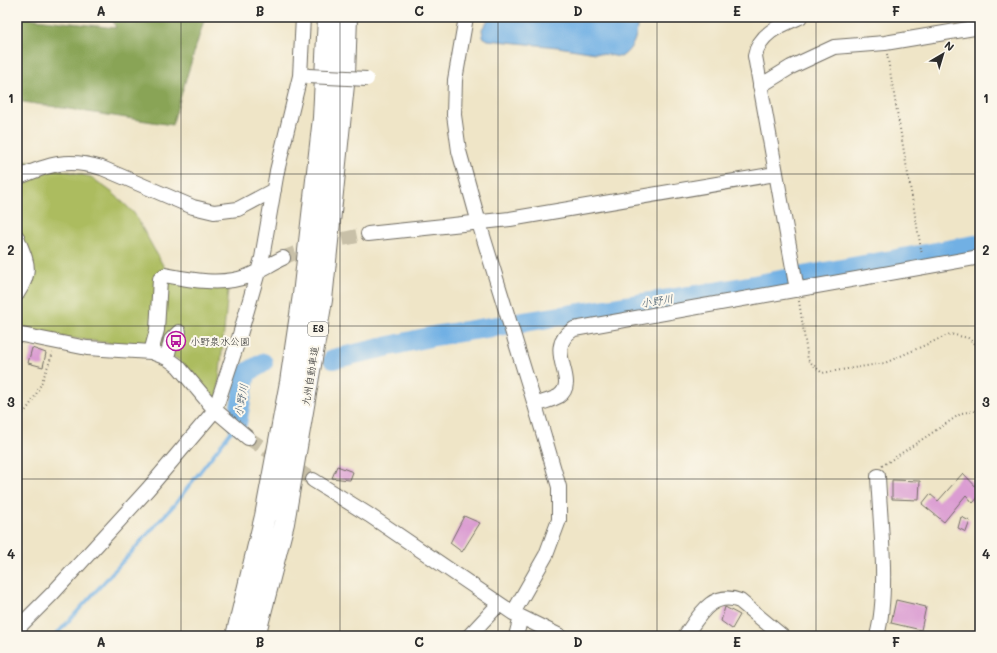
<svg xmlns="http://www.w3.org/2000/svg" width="997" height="653" viewBox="0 0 997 653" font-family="Mali,'Klee One',sans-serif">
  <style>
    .green { fill: #acbc5f; stroke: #6c7445 }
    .forest { fill: #89a456; stroke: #5a6840 }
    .water { fill: #71b0e4; stroke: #4e6e88 }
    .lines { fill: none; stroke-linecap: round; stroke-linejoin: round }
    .stream { stroke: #71b0e4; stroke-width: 3.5 }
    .river { stroke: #71b0e4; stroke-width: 20 }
    .building { fill: #db9dd2 }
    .minor-tunnel { stroke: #c8c0a8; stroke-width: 14; stroke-dasharray: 14 7; stroke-linecap: butt }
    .minor-casing { stroke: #706c62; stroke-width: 16 }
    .highway-casing { stroke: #706c62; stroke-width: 22 }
    .path { stroke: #706c62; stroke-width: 2; stroke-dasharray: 1 3; stroke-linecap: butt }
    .minor { stroke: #fff; stroke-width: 14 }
    .highway { stroke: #fff; stroke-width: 20 }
    .minor-bridge-casing { stroke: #706c62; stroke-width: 16; stroke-linecap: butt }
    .minor-bridge { stroke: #fff; stroke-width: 14 }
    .grid { fill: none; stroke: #2b2b2b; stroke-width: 1; stroke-opacity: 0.55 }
    .labels { text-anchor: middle; stroke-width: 4; stroke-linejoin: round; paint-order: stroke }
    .shield { fill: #fbf7ec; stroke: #696865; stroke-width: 1 }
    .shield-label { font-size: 9px; font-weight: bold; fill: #2b2b2b }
    .poi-label { font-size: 10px; fill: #2b2b2b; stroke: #fbf7ec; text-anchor: start }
    .street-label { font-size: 10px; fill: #2b2b2b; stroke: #fbf7ec }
    .water-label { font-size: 11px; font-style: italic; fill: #445a6c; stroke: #fbf7ec }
    .neatline { fill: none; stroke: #2b2b2b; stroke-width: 1.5 }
    .grid-label { font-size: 13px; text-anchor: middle; font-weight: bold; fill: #2b2b2b }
  </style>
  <rect width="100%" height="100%" fill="#fbf7ec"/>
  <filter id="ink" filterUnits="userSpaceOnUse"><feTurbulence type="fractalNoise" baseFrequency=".025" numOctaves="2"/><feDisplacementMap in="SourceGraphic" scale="8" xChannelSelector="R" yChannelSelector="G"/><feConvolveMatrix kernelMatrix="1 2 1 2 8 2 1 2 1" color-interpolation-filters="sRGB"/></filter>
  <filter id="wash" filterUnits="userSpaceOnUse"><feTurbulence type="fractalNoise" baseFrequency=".012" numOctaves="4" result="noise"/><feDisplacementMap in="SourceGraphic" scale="16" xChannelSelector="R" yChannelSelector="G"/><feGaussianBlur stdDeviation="0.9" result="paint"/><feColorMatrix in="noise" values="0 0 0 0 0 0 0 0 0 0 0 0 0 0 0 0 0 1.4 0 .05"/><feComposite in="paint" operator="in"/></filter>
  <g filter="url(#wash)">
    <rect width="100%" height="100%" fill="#efe5c7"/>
    <path class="green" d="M 17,159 L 91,177 L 113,193 L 134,213 L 165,269 L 229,280 L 217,403 L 178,359 L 108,343 L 63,337 L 17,326 Z"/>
    <path class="forest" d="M 17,17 L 116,28 L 111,17 L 205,17 L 172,125 L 17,101 Z"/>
    <path class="water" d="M 490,17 L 637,17 C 638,33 635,48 621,57 L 558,47 L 488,40 L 483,37 L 482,29 Z"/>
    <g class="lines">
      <path class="stream" d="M 55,636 L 175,504 L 233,429"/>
      <path class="river" d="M 333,359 L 434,336 L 715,292 L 980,244
        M 237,424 L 246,373 L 263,363"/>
    </g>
    <g id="blocks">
      <path class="building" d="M 32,348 L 46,353 L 43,367 L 28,363 Z
        M 337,466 L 353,472 L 350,480 L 332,478 Z
        M 963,473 L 980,491 L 980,495 L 973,503 L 966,495 L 944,522 L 922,504 L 930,494 L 938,501 Z
        M 892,480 L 920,481 L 919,500 L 892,499 Z
        M 464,516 L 480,523 L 462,552 L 450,543 Z
        M 961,517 L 970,521 L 966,532 L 958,528 Z
        M 896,600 L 926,607 L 921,630 L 891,623 Z
        M 725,607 L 740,615 L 732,629 L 721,621 Z"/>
    </g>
  </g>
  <g filter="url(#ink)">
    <use href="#blocks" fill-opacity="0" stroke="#706c62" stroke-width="1"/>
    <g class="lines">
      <path class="minor-tunnel" d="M 283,258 C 310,246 340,239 368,234
        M 248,438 L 313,480"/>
      <defs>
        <path id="minor" d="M 466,17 L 455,80 L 454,115 L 459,151 L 479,223 L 535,405
          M 760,86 L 791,67 L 834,47 L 885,43 L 980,27
          M 17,178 C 49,164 67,158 102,168 L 193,207 L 214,212 L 238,209 L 274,190
          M 368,234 L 510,219 L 775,174
          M 17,237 C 27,263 33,270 17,294
          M 797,290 L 755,56 C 759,33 781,25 800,17
          M 17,334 L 87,348 L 151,352 L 167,358 L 178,366 L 215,410 L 248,438
          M 151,352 L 157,330 L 160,279 L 165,275 C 191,280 222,286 248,276 C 260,271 272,263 283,258
          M 167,358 L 171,340 L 179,332
          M 313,480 L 369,515 L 513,613 L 560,636
          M 513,613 L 546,555 L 559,520 L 559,487 L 535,405 C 543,402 552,400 559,396 C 581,380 541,349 574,329 L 980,257
          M 17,629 L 52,594 L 148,489 L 215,410 L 239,338 L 262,258 L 277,171 L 300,76 L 303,17
          M 469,636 L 499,604
          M 516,636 L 521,617
          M 685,636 C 699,616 712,590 740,601 L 782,636
          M 877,636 C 889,592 880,522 878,476"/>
        <path id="highway" d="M 236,636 L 265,516 L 290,382 L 303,295 L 323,118 L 328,17
          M 255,636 L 284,523 L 322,300 L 345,75 L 347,17"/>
      </defs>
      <use href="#minor" class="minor-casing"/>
      <use href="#highway" class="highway-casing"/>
      <path class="path" d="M 887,54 L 922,255
        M 799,301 L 808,360 L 822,373 L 885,363 L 950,334 L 968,338 L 980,348
        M 17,419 C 36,404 44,375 53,353
        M 882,466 L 962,413 L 980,410"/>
      <use href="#minor" class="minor"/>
      <use href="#highway" class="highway"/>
      <defs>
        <path id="minor-bridge" d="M 308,76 L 367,79"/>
      </defs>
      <use href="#minor-bridge" class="minor-bridge-casing"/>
      <use href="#minor-bridge" class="minor-bridge"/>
    </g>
  </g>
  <path class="grid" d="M 181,17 L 181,636M 340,17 L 340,636M 498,17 L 498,636M 657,17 L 657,636M 816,17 L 816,636M 17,174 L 980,174M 17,326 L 980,326M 17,479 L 980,479"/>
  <defs>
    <symbol id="bus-ring" viewBox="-11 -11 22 22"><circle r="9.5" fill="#fbf7ec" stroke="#b5179e" stroke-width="1.5"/><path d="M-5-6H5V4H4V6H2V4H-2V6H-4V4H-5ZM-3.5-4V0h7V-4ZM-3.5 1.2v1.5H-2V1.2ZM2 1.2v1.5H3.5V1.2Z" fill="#b5179e"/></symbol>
  </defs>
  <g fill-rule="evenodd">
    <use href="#bus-ring" x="165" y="330" width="22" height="22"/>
  </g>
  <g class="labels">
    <rect class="shield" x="308" y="322" width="20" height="14" rx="3"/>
    <g class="shield-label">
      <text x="318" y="332">E3</text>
    </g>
    <g class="poi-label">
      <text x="190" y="345">小野泉水公園</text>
    </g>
    <g class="street-label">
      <text transform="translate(310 376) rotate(-81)" y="4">九州自動車道</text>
    </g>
    <g class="water-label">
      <text transform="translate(657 301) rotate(-9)" y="4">小野川</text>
      <text transform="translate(241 400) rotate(-80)" y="4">小野川</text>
    </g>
  </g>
  <rect width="997" height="653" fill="none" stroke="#fbf7ec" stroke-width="44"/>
  <g transform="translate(943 54) rotate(38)" stroke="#fbf7ec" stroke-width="3" paint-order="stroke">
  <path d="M0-3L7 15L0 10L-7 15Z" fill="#2b2b2b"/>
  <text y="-6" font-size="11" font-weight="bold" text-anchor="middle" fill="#2b2b2b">N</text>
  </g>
  <rect x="22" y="22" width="953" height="609" class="neatline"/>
  <g class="grid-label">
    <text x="101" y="16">A</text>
    <text x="260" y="16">B</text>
    <text x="419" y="16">C</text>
    <text x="578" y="16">D</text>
    <text x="737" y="16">E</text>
    <text x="896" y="16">F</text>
    <text x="11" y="103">1</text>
    <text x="986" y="103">1</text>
    <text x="11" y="255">2</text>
    <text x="986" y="255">2</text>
    <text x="11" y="407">3</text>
    <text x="986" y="407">3</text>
    <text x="11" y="559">4</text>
    <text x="986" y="559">4</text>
    <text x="101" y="647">A</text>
    <text x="260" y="647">B</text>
    <text x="419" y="647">C</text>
    <text x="578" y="647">D</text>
    <text x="737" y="647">E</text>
    <text x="896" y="647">F</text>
  </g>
</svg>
